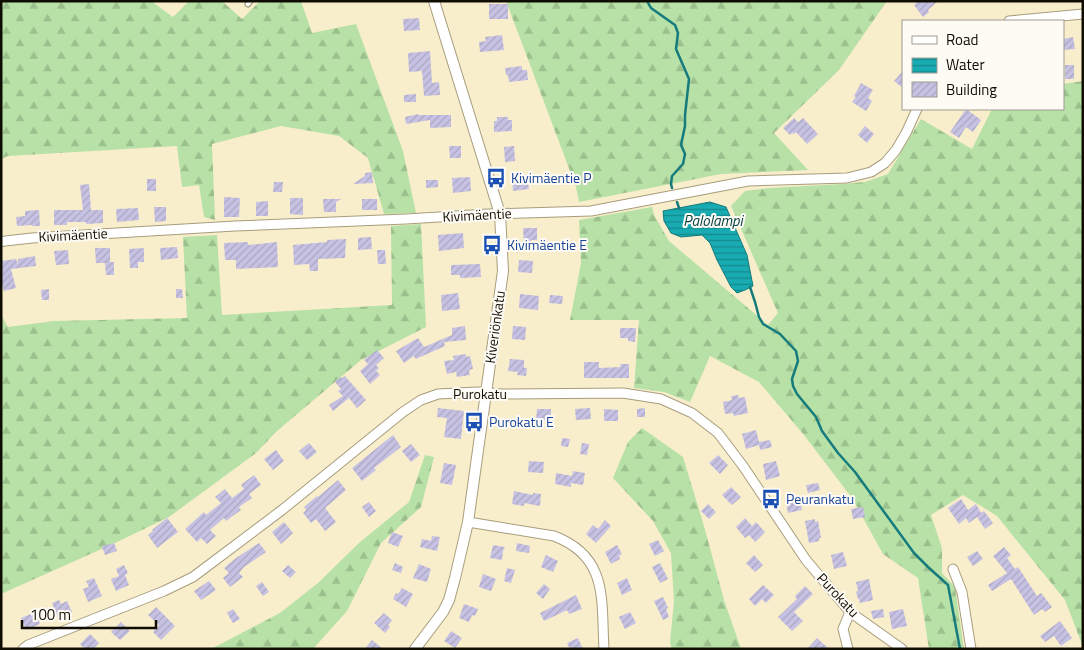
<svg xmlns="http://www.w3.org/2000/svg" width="1084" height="650" viewBox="0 0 1084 650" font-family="'Titillium Web',sans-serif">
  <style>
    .forest { fill: url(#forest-firs) }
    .water { fill: url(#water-rules); stroke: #157b7d }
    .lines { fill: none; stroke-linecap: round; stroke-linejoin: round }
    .stream { stroke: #157b7d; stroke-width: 2.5 }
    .building { fill: url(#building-hatch) }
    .service-casing { stroke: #a79d7d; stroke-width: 7 }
    .minor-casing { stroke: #a79d7d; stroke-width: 11 }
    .tertiary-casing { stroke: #a79d7d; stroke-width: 12 }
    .service { stroke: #fff; stroke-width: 4.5 }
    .minor { stroke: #fff; stroke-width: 9 }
    .tertiary { stroke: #fff; stroke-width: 10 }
    .labels { text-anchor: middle; stroke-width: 4; stroke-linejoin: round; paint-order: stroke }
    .transit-label { font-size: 14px; fill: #164399; stroke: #fefbf5; text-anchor: start }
    .street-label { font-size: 14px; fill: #0f0c02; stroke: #fefbf5 }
    .water-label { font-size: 15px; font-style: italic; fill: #074346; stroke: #fefbf5 }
  </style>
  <defs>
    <pattern id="forest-firs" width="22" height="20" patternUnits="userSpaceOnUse" patternTransform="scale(1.25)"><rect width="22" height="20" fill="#b7e1a6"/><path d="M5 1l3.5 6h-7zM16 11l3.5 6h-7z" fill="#9cc08d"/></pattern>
    <pattern id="water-rules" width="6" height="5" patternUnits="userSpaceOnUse" patternTransform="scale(1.25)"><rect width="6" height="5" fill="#18abb2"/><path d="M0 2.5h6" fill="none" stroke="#148a8f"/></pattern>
    <pattern id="building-hatch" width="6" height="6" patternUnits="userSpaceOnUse" patternTransform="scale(1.25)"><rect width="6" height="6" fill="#c7c2e3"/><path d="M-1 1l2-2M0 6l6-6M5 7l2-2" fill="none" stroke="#aaa6c1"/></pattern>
  </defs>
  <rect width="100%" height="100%" fill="#f9eecb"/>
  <path class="forest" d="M 1,1 L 151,1 L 173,17 L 189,1 L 222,1 L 242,19 L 260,1 L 301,1 L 312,33 L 356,24 L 403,151 L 416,213 L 384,214 L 368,158 L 339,136 L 281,126 L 212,144 L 215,220 L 204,217 L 199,185 L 182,187 L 177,146 L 8,156 L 1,159 Z
    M 506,1 L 887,1 L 839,70 L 774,133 L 808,170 L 721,174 L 579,202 L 576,187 Z
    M 1083,81 L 1083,647 L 1065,600 L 997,516 L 963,495 L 931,515 L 942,548 L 942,573 L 955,587 L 964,649 L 929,649 L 918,578 L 883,554 L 852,498 L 804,435 L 759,382 L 710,356 L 690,402 L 664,392 L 634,388 L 639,320 L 570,320 L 581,263 L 579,220 L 652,207 L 654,215 L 669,241 L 768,325 L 778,313 L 731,206 L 745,191 L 770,188 L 842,184 L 865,182 L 888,174 L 921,119 L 972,149 L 992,109 L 1063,109 L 1063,84 Z
    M 421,224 L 426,327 L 361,360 L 277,431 L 256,453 L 169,517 L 115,543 L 1,594 L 1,315 L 8,327 L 54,321 L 187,318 L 183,237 L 217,235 L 222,315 L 392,305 L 391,226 Z
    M 642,428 L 683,457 L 704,526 L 724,600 L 741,649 L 672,649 L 670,643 L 674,601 L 671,553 L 653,521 L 613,478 L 628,442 Z
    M 425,455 L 434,457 L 421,507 L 381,543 L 347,611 L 313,649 L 211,649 L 280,613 L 318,583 L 359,543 L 409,502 Z"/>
  <path class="water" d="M 710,202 L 726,207 L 747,255 L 753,286 L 745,290 L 737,293 L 731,287 L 717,260 L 710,243 L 702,235 L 681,237 L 671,233 L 664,221 L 663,211 Z"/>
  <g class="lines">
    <path class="stream" d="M 647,1 L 651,8 L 675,25 L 678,33 L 676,49 L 689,79 L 685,115 L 685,126 L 681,145 L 685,154 L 683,164 L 672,176 L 671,184 L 672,188
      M 677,202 L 679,208
      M 750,287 L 755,302 L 759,317 L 763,324 L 780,334 L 796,351 L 798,361 L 792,379 L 793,386 L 797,394 L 816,417 L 822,431 L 838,453 L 855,472 L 914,553 L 928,567 L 948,585 L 960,649"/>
  </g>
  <path class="building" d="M 918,1 L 938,1 L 928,10 L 929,12 L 923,17 L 914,5 Z
    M 489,4 L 508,4 L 508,19 L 489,19 Z
    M 419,18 L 420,30 L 404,31 L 403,19 Z
    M 502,35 L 504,50 L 480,52 L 479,42 L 486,41 L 485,37 Z
    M 1073,37 L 1075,49 L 1063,50 L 1063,39 Z
    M 430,51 L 432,83 L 439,82 L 440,95 L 424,96 L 422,71 L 409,72 L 408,53 Z
    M 1065,65 L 1074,65 L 1074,79 L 1065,79 Z
    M 522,66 L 522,70 L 527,70 L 528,80 L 509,82 L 508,75 L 506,75 L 505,68 Z
    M 903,71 L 903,88 L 894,81 Z
    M 861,83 L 873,90 L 868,98 L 872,101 L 866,111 L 852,102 L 856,97 L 854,96 Z
    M 416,94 L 416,102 L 404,102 L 404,95 Z
    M 966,109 L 981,120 L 973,132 L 966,127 L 959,138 L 950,132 Z
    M 418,114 L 418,115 L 451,115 L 451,127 L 430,128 L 430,120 L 406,124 L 405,117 Z
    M 497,117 L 508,117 L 508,120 L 512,120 L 512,131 L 494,132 L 494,121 L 497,121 Z
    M 794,118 L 798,122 L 803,118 L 818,134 L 807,144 L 796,132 L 794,134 L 792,133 L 790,135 L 783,128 Z
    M 865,126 L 874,134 L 867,143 L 858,135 Z
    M 449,146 L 461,146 L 461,158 L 450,158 Z
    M 514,146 L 515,161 L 505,162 L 504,147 Z
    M 372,172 L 373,183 L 353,184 L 365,176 L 365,173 Z
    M 527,174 L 529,189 L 513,191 L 512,176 Z
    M 470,177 L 471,191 L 453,193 L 452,178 Z
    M 147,179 L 156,179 L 156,191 L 147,191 Z
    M 426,180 L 438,180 L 438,187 L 426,188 Z
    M 274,182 L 283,182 L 282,192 L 273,192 Z
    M 89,184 L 91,210 L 103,210 L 103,223 L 86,224 L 86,222 L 67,222 L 67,225 L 54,225 L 54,210 L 83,210 L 80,185 Z
    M 224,197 L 240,198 L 239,217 L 224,217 Z
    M 290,198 L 303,198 L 303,215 L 290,214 Z
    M 323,199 L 341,199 L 336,202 L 336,212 L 324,212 Z
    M 362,199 L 377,199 L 377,210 L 362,210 Z
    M 268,201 L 268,216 L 256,216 L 256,202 Z
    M 154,207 L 166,207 L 166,221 L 155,222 Z
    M 138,208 L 139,220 L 117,222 L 116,209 Z
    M 39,210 L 40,226 L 32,226 L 32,225 L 17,226 L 16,217 L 25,216 L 25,211 Z
    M 523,228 L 537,228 L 537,240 L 531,240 L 531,243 L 524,244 Z
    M 463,233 L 464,248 L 439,251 L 438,235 Z
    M 371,237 L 372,249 L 358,250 L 358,238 Z
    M 346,239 L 345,258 L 318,259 L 318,271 L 310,271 L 309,264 L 294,265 L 293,245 L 327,242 L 327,240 Z
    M 248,242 L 248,245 L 277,242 L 278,267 L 236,269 L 236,260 L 225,260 L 224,243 Z
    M 177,247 L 178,258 L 161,260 L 160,248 Z
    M 95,248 L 110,248 L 110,262 L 114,262 L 114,275 L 106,275 L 105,263 L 96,263 Z
    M 144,248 L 144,262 L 138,262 L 138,268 L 130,268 L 129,249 Z
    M 68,250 L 69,264 L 56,265 L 54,251 Z
    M 377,250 L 385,250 L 386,264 L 378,264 Z
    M 35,256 L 36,266 L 11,269 L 16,288 L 4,291 L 1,281 L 1,261 L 16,259 L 18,264 L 18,259 Z
    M 519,260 L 533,261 L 532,273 L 518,272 Z
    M 480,264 L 481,277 L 460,278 L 460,275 L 451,275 L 451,265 Z
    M 49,289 L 49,300 L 42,300 L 41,290 Z
    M 176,289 L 182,289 L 183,298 L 176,298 Z
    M 458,293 L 460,309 L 442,311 L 441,295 Z
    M 520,294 L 539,296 L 538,310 L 519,308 Z
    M 550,295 L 563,296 L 562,304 L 549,303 Z
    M 465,326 L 466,340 L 444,342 L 445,346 L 416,359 L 414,356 L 404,363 L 396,351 L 418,338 L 424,347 L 452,335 L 452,328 Z
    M 513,326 L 526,327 L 525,340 L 512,339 Z
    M 620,328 L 636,328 L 635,342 L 628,341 L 628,338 L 620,338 Z
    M 377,350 L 384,358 L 376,365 L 379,368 L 376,371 L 380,375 L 370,384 L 360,371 L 368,364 L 364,360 Z
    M 466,354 L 466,357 L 470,356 L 473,369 L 469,370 L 470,375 L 457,377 L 456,372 L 447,374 L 444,361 L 454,360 L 453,356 Z
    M 510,359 L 524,360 L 524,368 L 527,368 L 526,376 L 517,375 L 518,372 L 508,371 Z
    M 584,362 L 599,362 L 599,368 L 621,367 L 620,364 L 629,364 L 629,378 L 584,378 Z
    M 345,376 L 366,400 L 357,408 L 349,398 L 333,411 L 329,405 L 343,396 L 338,391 L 341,389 L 335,382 L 340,377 L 342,378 Z
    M 738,395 L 739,398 L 745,397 L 748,413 L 734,416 L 733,413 L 725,414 L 723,402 L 732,400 L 731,396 Z
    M 438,408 L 464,411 L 461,439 L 444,437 L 447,418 L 437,417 Z
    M 590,408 L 591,419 L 576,420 L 575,409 Z
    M 645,408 L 645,417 L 637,417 L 637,409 Z
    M 537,409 L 551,409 L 551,420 L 536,420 Z
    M 604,409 L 618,410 L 618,421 L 604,421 Z
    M 756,430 L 759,442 L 770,440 L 772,447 L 760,450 L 759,445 L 746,449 L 742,434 Z
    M 393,435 L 401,447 L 374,468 L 376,470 L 362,481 L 352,468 Z
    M 562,438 L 570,439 L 568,447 L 561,446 Z
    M 309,443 L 317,452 L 307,460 L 299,451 Z
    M 582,443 L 589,444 L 587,455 L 580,454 Z
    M 411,444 L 420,455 L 411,462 L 402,451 Z
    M 276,450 L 284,461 L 273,470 L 264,459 Z
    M 718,455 L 728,465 L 720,474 L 709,463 Z
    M 529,461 L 544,462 L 543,473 L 528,472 Z
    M 776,461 L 780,476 L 766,480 L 763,464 Z
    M 444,463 L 456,465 L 452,485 L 440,483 Z
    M 573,471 L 585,473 L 583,485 L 571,483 L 571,487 L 555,484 L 556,473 L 572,476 Z
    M 254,475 L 261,485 L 249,494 L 252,498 L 239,507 L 241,510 L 226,521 L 224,518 L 210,530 L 216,536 L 207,544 L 201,538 L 197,542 L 185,529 L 204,512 L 206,515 L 221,503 L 215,497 L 225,489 L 232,498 L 244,489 L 241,485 Z
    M 338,480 L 346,490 L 325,508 L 336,522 L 325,531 L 316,519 L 311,523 L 303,513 L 306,510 L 304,507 L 317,496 L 318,497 Z
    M 818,483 L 820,490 L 808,493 L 806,485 Z
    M 731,487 L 741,497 L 732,505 L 722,495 Z
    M 514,491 L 533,495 L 533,493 L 541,494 L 540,506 L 524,503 L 524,506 L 512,504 Z
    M 799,495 L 802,510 L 788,513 L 785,497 Z
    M 961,499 L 968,510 L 976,504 L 981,513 L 984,511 L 993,523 L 985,529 L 977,517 L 969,523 L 966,518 L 959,524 L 948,508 Z
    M 369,502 L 376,511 L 369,517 L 362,507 Z
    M 708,504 L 716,512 L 709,519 L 701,511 Z
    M 863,507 L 865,517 L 853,519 L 851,509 Z
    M 167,518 L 178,532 L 157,548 L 148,535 L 153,531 L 152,530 Z
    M 745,518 L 752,526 L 756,522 L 765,532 L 755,542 L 749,535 L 745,538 L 736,527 Z
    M 815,519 L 815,522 L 818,521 L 821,538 L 819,538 L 819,541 L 809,543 L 805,521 Z
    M 605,520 L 611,526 L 596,543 L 586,534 L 593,525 L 598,529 Z
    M 284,522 L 293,533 L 281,544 L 272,532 Z
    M 392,532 L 403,536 L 398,547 L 388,543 Z
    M 432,536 L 440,537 L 437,551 L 420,547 L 422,539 L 431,541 Z
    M 658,540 L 664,551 L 655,556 L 649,544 Z
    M 114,543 L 117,551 L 105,555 L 102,546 Z
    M 259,543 L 266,552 L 244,567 L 239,573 L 243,577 L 230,587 L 223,578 L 229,573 L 224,568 L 236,558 Z
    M 517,543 L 530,546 L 529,553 L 516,551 Z
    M 493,545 L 505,547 L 503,551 L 502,560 L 490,558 Z
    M 617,545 L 622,554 L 619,556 L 620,559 L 611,564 L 605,552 Z
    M 1004,547 L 1011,555 L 1007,558 L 1015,569 L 1018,567 L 1037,596 L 1041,593 L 1052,607 L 1045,612 L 1042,609 L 1034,615 L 1011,579 L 992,591 L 988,585 L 1007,573 L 993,556 Z
    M 977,551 L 983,559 L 973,566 L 967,557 Z
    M 843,552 L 847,566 L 834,569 L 831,555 Z
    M 546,555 L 558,561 L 553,572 L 541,567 Z
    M 754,555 L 763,565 L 755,572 L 746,563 Z
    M 395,563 L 403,567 L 401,573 L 392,570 Z
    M 660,563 L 668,579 L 660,583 L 652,567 Z
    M 419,564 L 431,569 L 427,582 L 413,578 Z
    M 124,565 L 128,573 L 125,575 L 129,585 L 116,591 L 111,579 L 119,576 L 116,569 Z
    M 288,565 L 296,572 L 290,578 L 282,571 Z
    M 507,568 L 515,570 L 511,583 L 504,581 Z
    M 483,574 L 496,579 L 491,591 L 479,587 Z
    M 94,578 L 102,596 L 88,602 L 83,589 L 89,587 L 86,581 Z
    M 627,578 L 632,590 L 622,595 L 617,583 Z
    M 869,579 L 873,600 L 860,603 L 859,599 L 858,599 L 856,592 L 858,591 L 856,582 Z
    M 209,581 L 216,590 L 201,600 L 194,591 Z
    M 262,582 L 269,592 L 263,596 L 256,586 Z
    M 544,584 L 550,589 L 543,599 L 536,593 Z
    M 763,585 L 774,595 L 766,603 L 762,599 L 755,606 L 749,599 Z
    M 805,586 L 813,594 L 794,612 L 803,621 L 792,631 L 778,617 L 797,599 L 795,596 Z
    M 402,588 L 413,594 L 406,607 L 393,599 L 396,593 L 398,594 Z
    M 576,595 L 582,609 L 569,614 L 567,610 L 544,621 L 540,613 Z
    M 663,597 L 668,608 L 666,609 L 669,617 L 663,620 L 654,601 Z
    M 59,600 L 61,604 L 67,601 L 72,612 L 58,618 L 52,603 Z
    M 464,604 L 478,609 L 475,616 L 472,615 L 469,622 L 459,618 Z
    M 156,607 L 175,626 L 161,640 L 153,632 L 159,625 L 148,615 Z
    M 233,609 L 240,619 L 233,623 L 227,613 Z
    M 883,609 L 884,617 L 873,619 L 871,611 Z
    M 903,609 L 907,626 L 892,629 L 889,612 Z
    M 36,612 L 40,624 L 26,630 L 21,618 Z
    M 630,612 L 636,623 L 625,629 L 619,617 Z
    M 384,613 L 392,620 L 388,625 L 390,627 L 385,633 L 374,623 Z
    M 1060,621 L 1072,638 L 1061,646 L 1054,636 L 1045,642 L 1040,636 Z
    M 121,622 L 130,631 L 120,640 L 111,632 Z
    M 451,631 L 462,638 L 455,648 L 444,641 Z
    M 90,634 L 99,643 L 93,649 L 85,649 L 80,644 Z
    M 578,638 L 583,649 L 570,649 L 567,643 Z
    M 817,638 L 829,649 L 807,649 Z
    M 372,640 L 383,649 L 365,649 Z"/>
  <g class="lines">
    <defs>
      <path id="service" d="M 248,4 L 250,1"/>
      <path id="minor" d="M 1009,21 L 1083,14
        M 1,242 L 5,241 L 32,238 L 235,226 L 406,219 L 488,214 L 591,211 L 748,181 L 847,178 L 871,172 L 885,163 L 896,150 L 906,133 L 917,109
        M 468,522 L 554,536 C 609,557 601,600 604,649
        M 953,569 L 962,592 L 971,649
        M 23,649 L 28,645 L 164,591 L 193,577 L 282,510 L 403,412 L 421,400 L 438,394 L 478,392 L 502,394 L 623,393 L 661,399 L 692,413 L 718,433 L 743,466 L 806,560 L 850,612 L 902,649
        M 848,649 L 843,629 L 850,612"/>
      <path id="tertiary" d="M 415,649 L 443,612 L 449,600 L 455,578 L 468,522 L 503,271 L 500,214 L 434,1"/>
    </defs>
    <use href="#service" class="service-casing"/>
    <use href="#minor" class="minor-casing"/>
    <use href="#tertiary" class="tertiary-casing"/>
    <use href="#service" class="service"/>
    <use href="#minor" class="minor"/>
    <use href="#tertiary" class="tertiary"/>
  </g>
  <defs>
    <symbol id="bus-bare" viewBox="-9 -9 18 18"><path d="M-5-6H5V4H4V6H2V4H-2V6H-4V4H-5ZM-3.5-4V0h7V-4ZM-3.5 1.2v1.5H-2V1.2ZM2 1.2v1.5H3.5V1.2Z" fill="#1a4fb4" stroke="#fefbf5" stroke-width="2.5" paint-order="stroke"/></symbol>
  </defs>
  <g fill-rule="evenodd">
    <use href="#bus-bare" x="482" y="164" width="28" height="28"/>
    <use href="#bus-bare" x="478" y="231" width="28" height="28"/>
    <use href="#bus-bare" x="460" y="408" width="28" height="28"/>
    <use href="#bus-bare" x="757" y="485" width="28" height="28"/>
  </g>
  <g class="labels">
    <g class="transit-label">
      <text x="511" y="183">Kivimäentie P</text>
      <text x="507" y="250">Kivimäentie E</text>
      <text x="489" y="427">Purokatu E</text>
      <text x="786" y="504">Peurankatu</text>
    </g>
    <g class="street-label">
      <text transform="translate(477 215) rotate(-3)" y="5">Kivimäentie</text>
      <text transform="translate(73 235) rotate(-3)" y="5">Kivimäentie</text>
      <text transform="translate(495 327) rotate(-82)" y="5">Kiveriönkatu</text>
      <text x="480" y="399">Purokatu</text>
      <text transform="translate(838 595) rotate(47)" y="5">Purokatu</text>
    </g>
    <g class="water-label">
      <text x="713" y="226">Palolampi</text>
    </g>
  </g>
  <rect width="1084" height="650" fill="none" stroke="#0f0c02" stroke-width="5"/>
  <rect x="902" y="20" width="162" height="90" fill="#fefbf5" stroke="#9e9b94"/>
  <rect x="912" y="36" width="25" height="8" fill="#ffffff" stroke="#9e9b94"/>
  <text x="946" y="45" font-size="15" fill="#0f0c02">Road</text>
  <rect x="912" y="58" width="25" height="15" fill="url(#water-rules)" stroke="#9e9b94"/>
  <text x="946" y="70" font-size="15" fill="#0f0c02">Water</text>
  <rect x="912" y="82" width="25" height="15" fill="url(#building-hatch)" stroke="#9e9b94"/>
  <text x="946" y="95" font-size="15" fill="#0f0c02">Building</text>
  <path d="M22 620v8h134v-8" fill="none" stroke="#0f0c02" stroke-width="2.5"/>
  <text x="30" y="620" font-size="15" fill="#0f0c02" stroke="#fefbf5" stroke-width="4" paint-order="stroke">100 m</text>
</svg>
